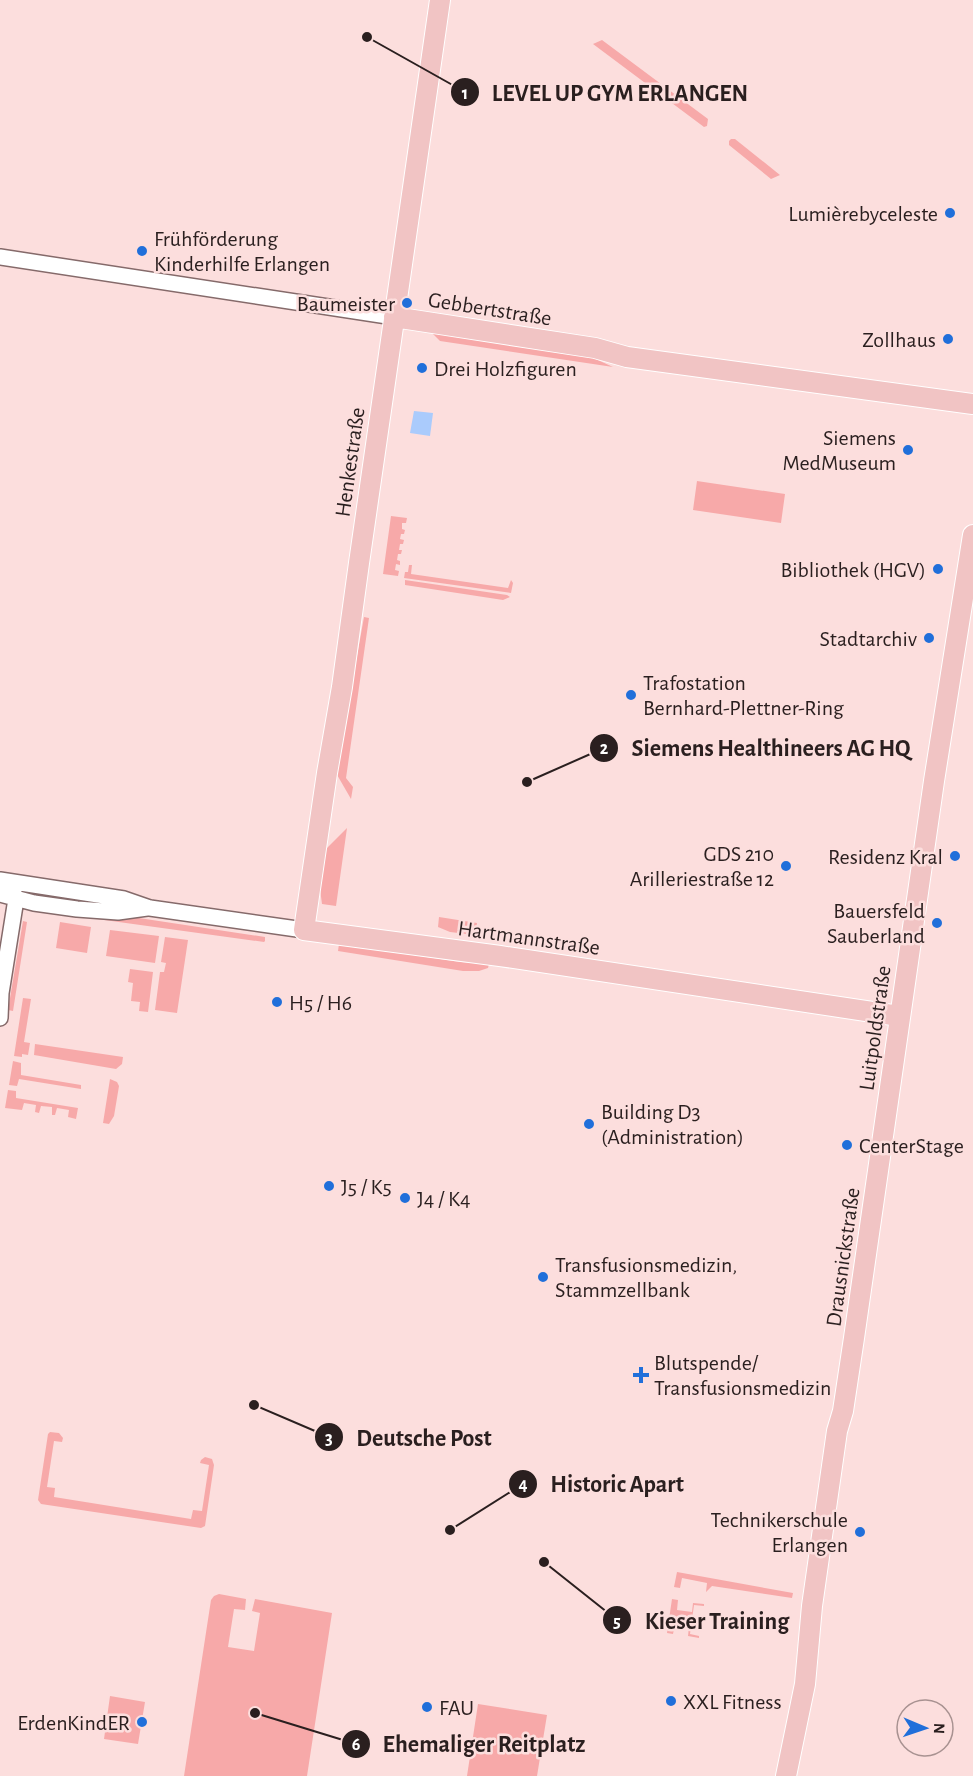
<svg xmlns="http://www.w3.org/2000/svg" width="973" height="1776" viewBox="0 0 973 1776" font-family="'Alegreya Sans',sans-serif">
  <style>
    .green { fill: #f7a9a9 }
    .water { fill: #aacbfc }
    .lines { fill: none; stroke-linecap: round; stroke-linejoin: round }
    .minor-casing { stroke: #856a6a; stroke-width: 18 }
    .major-casing { stroke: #fff; stroke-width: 22 }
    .minor { stroke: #fff; stroke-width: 15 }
    .major { stroke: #f1c4c4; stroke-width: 20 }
    .poi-dot { fill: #206fda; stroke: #fcdedd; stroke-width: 2 }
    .labels { text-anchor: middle; stroke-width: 5; stroke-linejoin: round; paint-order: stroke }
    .poi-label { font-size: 22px; fill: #2a1f1f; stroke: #fcdedd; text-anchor: start }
    .street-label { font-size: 22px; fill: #2a1f1f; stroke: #fcdedd }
    .leader { fill: none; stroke: #2a1f1f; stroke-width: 2 }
    .callout-dot { fill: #2a1f1f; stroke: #fcdedd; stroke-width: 2 }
    .mark-label { font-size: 18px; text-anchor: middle; font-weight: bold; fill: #fff }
    .callout-label { font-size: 24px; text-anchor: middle; font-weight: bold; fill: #2a1f1f; stroke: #fcdedd; stroke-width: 5; stroke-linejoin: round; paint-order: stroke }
  </style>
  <rect width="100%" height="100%" fill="#fcdedd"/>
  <path class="green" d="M 602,40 L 708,119 L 707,126 L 704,127 L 593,44 Z
    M 731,139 L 735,139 L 780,175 L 771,179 L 729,145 L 729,141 Z
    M 432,333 L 587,355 L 613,367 L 440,341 Z
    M 697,481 L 785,494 L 781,523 L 693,510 Z
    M 391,516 L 407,518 L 406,523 L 402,523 L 402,529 L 405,530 L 404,534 L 401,534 L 400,539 L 404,540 L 403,544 L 400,544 L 399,550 L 402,550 L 401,554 L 398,554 L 397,560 L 400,561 L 400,565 L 396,564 L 395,570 L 399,571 L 398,576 L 383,574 Z
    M 409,565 L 412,565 L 411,574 L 508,588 L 511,580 L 513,583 L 511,593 L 404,578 L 405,572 L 408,572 Z
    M 405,580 L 507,595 L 510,597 L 503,600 L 405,585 Z
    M 364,617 L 369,618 L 346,778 L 353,787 L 351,799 L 336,773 Z
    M 347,828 L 336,906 L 322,904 L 320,889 L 325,850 Z
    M 97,917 L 139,918 L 265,937 L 265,941 L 264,942 L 97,919 Z
    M 439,917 L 477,923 L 475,935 L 450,932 L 438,927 Z
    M 23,921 L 27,922 L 13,1011 L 8,1010 Z
    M 60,922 L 91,927 L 87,953 L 56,948 Z
    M 110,930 L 159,936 L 155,963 L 106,956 Z
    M 165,937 L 188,940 L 177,1013 L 155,1010 L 160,972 L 164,972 L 166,963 L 161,962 Z
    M 339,944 L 460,962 L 489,964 L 488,968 L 479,971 L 463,971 L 338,951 Z
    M 130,969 L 153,972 L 148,1012 L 139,1011 L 140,1002 L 131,1001 L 133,983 L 128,982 Z
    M 23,998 L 31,999 L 24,1042 L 30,1043 L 28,1055 L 22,1054 L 22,1057 L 14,1056 Z
    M 35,1044 L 123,1057 L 122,1064 L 116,1069 L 34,1055 Z
    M 13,1061 L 21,1063 L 21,1075 L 81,1085 L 81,1089 L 19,1079 L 17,1086 L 9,1085 Z
    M 110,1079 L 117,1082 L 119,1086 L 114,1116 L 109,1124 L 103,1123 Z
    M 8,1090 L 16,1091 L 16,1098 L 78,1108 L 76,1119 L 68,1117 L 69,1110 L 57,1108 L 55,1115 L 52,1115 L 52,1107 L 41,1106 L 39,1113 L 35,1112 L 36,1105 L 24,1103 L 22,1110 L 5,1108 Z
    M 50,1432 L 59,1433 L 63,1438 L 62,1442 L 54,1441 L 47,1487 L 55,1488 L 54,1497 L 191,1519 L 193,1510 L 202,1511 L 209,1465 L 200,1463 L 201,1460 L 205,1457 L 212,1459 L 214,1465 L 205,1526 L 201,1528 L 41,1504 L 38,1500 L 48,1434 Z
    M 677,1572 L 793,1593 L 792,1598 L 712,1586 L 706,1592 L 707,1583 L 682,1578 L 680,1588 L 674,1587 Z
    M 219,1594 L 246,1599 L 245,1610 L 234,1609 L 228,1647 L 254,1651 L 260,1613 L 252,1611 L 255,1599 L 332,1613 L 307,1776 L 184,1776 L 211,1600 L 214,1596 Z
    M 672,1599 L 678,1600 L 677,1610 L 692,1612 L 693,1603 L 704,1604 L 704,1606 L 694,1605 L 690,1634 L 699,1636 L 699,1638 L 688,1636 L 689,1627 L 675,1624 L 673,1634 L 667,1633 Z
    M 110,1696 L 145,1702 L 138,1744 L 104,1739 Z
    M 478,1704 L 547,1715 L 537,1776 L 467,1776 Z"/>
  <path class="water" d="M 414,411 L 433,413 L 430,436 L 410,433 Z"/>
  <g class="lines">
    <defs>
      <path id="minor" d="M 0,257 L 394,317
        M 0,880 L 124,899 L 150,908 L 304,930
        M 0,894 L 34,903 L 77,909 L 118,912 L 147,908
        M 0,1018 L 1,993 L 16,899 L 13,890"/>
      <path id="major" d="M 440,0 L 359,563 L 342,687 L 327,773 L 304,930 L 500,956 L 899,1016
        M 394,317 L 595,348 L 627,357 L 973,404
        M 786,1776 L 805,1684 L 812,1606 L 837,1431 L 843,1411 L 854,1338 L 934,781 L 973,535"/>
    </defs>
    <use href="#minor" class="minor-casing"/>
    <use href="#major" class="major-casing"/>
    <use href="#minor" class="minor"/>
    <use href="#major" class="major"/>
  </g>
  <g class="poi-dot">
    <circle cx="950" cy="213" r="6"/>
    <circle cx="142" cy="251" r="6"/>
    <circle cx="407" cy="303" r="6"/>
    <circle cx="948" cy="339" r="6"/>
    <circle cx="422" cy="368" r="6"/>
    <circle cx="908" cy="450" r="6"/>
    <circle cx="938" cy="569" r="6"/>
    <circle cx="929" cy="638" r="6"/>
    <circle cx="631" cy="695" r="6"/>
    <circle cx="955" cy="856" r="6"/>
    <circle cx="786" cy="866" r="6"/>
    <circle cx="937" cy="923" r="6"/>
    <circle cx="277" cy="1002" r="6"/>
    <circle cx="589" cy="1124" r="6"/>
    <circle cx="847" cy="1145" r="6"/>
    <circle cx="329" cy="1186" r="6"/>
    <circle cx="405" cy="1198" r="6"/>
    <circle cx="543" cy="1277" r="6"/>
    <path d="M638 1366h6v6h6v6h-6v6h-6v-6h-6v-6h6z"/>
    <circle cx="860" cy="1532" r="6"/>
    <circle cx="671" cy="1701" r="6"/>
    <circle cx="427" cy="1707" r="6"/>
    <circle cx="142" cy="1722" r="6"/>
  </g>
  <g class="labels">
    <g class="poi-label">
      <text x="938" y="221" text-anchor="end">Lumièrebyceleste</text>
      <text x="154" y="246">Frühförderung<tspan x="154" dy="25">Kinderhilfe Erlangen</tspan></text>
      <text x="395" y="311" text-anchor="end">Baumeister</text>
      <text x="936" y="347" text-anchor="end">Zollhaus</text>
      <text x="434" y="376">Drei Holzfiguren</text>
      <text x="896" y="445" text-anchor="end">Siemens<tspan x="896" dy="25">MedMuseum</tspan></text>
      <text x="926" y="577" text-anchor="end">Bibliothek (HGV)</text>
      <text x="917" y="646" text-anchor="end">Stadtarchiv</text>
      <text x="643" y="690">Trafostation<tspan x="643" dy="25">Bernhard-Plettner-Ring</tspan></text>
      <text x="774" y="861" text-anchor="end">GDS 210<tspan x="774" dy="25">Arilleriestraße 12</tspan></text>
      <text x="943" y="864" text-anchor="end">Residenz Kral</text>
      <text x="925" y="918" text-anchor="end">Bauersfeld<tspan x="925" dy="25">Sauberland</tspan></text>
      <text x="289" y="1010">H5 / H6</text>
      <text x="601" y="1119">Building D3<tspan x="601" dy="25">(Administration)</tspan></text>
      <text x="859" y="1153">CenterStage</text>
      <text x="341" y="1194">J5 / K5</text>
      <text x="417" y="1206">J4 / K4</text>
      <text x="555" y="1272">Transfusionsmedizin,<tspan x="555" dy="25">Stammzellbank</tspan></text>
      <text x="654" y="1370">Blutspende/<tspan x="654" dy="25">Transfusionsmedizin</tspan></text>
      <text x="848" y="1527" text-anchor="end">Technikerschule<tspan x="848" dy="25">Erlangen</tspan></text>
      <text x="683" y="1709">XXL Fitness</text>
      <text x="439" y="1715">FAU</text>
      <text x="130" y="1730" text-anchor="end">ErdenKindER</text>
    </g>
    <g class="street-label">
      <text transform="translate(490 308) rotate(9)" y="8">Gebbertstraße</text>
      <text transform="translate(349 462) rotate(-82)" y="8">Henkestraße</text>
      <text transform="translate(529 937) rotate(8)" y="8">Hartmannstraße</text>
      <text transform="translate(874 1028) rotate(-82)" y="8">Luitpoldstraße</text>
      <text transform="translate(842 1257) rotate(-82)" y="8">Drausnickstraße</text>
    </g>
  </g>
  <path class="leader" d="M367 37L465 92M527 782L604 748M254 1405L329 1437M450 1530L523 1484M544 1562L617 1620M255 1713L356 1744"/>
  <g class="callout-dot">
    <circle cx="367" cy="37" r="6"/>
    <circle cx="527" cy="782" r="6"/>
    <circle cx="254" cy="1405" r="6"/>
    <circle cx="450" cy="1530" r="6"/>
    <circle cx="544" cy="1562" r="6"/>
    <circle cx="255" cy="1713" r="6"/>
    <circle cx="465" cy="92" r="15"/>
    <circle cx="604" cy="748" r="15"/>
    <circle cx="329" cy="1437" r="15"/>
    <circle cx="523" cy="1484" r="15"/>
    <circle cx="617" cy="1620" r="15"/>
    <circle cx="356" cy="1744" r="15"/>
  </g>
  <g class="mark-label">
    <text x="465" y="99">1</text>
    <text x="604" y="754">2</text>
    <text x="329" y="1444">3</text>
    <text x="523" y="1490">4</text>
    <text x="617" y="1627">5</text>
    <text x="356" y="1750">6</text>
  </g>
  <g class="callout-label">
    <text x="620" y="101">LEVEL UP GYM ERLANGEN</text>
    <text x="771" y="756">Siemens Healthineers AG HQ</text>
    <text x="424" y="1446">Deutsche Post</text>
    <text x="617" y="1492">Historic Apart</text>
    <text x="717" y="1629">Kieser Training</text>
    <text x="484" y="1752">Ehemaliger Reitplatz</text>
  </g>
  <g transform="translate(925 1728) rotate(92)"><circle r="28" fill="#fcdedd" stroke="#a89291" stroke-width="1.5"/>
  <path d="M0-4.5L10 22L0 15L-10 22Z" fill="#206fda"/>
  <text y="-9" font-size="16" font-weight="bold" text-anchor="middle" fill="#2a1f1f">N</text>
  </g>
</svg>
